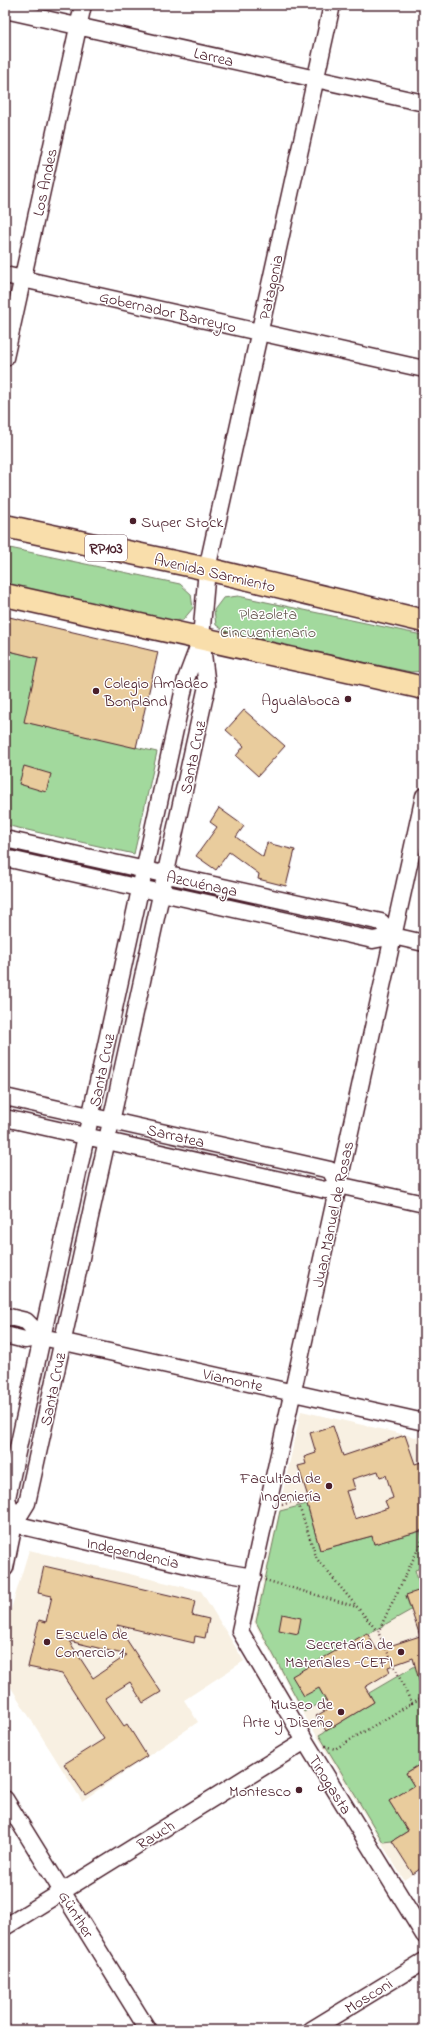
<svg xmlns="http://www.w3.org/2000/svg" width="429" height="2035" viewBox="0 0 429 2035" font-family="'Indie Flower',sans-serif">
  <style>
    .built { fill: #f8f0e2 }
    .green { fill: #a2d99d; stroke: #767c64 }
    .building { fill: #e9cc9d; stroke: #4a1f2b; fill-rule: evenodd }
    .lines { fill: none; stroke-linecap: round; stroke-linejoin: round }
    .street-casing { stroke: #4a1f2b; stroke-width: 19 }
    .primary-casing { stroke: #4a1f2b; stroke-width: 25 }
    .path { stroke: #4a1f2b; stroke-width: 2.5; stroke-dasharray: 1 3; stroke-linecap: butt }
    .street { stroke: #fff; stroke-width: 16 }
    .primary { stroke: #f9deab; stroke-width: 22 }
    .poi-dot { fill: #4a1f2b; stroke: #fff; stroke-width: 1.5 }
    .labels { text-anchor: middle; stroke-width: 3; stroke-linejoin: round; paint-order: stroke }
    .shield { fill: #fff; stroke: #80626b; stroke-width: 1 }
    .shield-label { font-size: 15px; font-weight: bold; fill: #4a1f2b }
    .street-label { font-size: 16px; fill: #4a1f2b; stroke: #fff }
    .poi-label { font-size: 16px; fill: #4a1f2b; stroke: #fff; text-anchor: end }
    .park-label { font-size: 16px; fill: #64574d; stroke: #fff }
  </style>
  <rect width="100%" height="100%" fill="#fff"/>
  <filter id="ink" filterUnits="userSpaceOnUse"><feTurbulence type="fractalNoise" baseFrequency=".025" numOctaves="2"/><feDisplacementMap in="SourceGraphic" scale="8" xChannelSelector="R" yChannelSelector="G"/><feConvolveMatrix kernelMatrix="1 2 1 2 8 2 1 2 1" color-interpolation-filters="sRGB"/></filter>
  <g filter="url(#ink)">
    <path class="built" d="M 301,1411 L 424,1439 L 424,1866 L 404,1880 L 303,1713 L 254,1622 Z
      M 29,1550 L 201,1591 L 244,1661 L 184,1700 L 198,1722 L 82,1801 L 5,1678 L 5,1629 Z"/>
    <path class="green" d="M 5,547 L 180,584 L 191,594 L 193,608 L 183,620 L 168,621 L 5,587 Z
      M 238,596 L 422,635 L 424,636 L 424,671 L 411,672 L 229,634 L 216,625 L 214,610 L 223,598 Z
      M 5,650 L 38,658 L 25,722 L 157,752 L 134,854 L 5,825 Z
      M 307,1504 L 320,1550 L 372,1536 L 374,1544 L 420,1531 L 424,1544 L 424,1567 L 415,1570 L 421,1590 L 406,1596 L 411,1610 L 307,1668 L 326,1700 L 304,1712 L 256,1622 L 280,1511 Z
      M 415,1666 L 424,1675 L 424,1762 L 406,1773 L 414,1786 L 389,1801 L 408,1831 L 392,1841 L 383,1842 L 319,1735 L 374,1702 L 369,1693 Z"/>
    <path class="building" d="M 5,616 L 158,652 L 136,748 L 24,722 L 38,658 L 5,650 Z
      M 244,710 L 285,746 L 258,776 L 236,756 L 244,746 L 226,730 Z
      M 24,766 L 51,774 L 46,792 L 19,784 Z
      M 219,808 L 244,826 L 236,837 L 263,857 L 267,843 L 295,850 L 286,886 L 258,879 L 259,874 L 229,852 L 216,870 L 196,856 L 217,827 L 210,822 Z
      M 333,1426 L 343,1456 L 405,1435 L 415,1464 L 424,1461 L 424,1530 L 374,1544 L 372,1536 L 320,1550 L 307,1504 L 310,1503 L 298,1466 L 306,1464 L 304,1457 L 316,1453 L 310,1433 ZM 378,1471 L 380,1477 L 386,1475 L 393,1498 L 385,1501 L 388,1508 L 355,1519 L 346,1491 L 355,1489 L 352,1479 Z
      M 44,1566 L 195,1601 L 192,1615 L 209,1619 L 205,1638 L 195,1636 L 194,1643 L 117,1625 L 161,1692 L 143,1703 L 130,1682 L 105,1698 L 124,1726 L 127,1724 L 147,1756 L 85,1795 L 64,1764 L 104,1739 L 62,1674 L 28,1667 L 39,1620 L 46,1622 L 52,1596 L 38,1593 ZM 69,1641 L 127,1655 L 93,1678 Z
      M 424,1589 L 424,1683 L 420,1684 L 413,1658 L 388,1667 L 390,1672 L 365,1687 L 374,1702 L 326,1731 L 316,1716 L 330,1708 L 319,1688 L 304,1696 L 292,1676 L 367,1633 L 377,1650 L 420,1636 L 406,1595 Z
      M 282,1614 L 301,1618 L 298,1634 L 279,1630 Z
      M 424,1762 L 424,1866 L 413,1874 L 392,1841 L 408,1831 L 389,1801 L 414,1786 L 406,1773 Z"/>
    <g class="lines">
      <defs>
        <path id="street" d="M 5,10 L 424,103
          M 5,275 L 424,369
          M 5,358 L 83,5
          M 424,796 L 240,1631 L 305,1741 L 424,1935
          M 5,839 L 381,922 L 393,936
          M 5,858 L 373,940 L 393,936 L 424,943
          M 5,1097 L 330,1170 L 338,1185
          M 5,1118 L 325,1190 L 338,1185 L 424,1204
          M 5,1316 L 26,1321 L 42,1337
          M 5,1335 L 25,1340 L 42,1337 L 424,1422
          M 14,1524 L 7,1498 L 186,679 L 200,642
          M 14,1524 L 200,1568 L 253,1577
          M 5,1568 L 14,1524 L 27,1503 L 207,686 L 201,638 L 207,569 L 332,5
          M 5,1799 L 148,2030
          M 5,1927 L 305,1741
          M 311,2030 L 424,1961"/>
        <path id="primary" d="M 5,526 L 207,569 L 424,621
          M 5,595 L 424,688"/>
      </defs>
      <use href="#street" class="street-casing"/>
      <use href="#primary" class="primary-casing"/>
      <path class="path" d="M 297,1500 L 317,1559 L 378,1632 L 412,1704
        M 282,1505 L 308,1496
        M 265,1580 L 357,1607
        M 378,1632 L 424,1537
        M 325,1746 L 335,1749 L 424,1696"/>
      <use href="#street" class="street"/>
      <use href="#primary" class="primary"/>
    </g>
  </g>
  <g class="poi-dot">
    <circle cx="133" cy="521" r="4"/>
    <circle cx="96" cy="691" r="4"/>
    <circle cx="348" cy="699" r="4"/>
    <circle cx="329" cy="1486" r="4"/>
    <circle cx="47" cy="1642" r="4"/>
    <circle cx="401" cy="1652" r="4"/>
    <circle cx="341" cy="1712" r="4"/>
    <circle cx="299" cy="1790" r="4"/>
  </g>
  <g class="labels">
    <rect class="shield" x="85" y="535" width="42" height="26" rx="3"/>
    <g class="shield-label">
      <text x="106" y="553">RP103</text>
    </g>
    <g class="street-label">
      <text transform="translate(214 56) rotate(13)" y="6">Larrea</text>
      <text transform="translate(44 182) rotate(-78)" y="6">Los Andes</text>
      <text transform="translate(270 287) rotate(-78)" y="6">Patagonia</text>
      <text transform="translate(168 311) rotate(13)" y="6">Gobernador Barreyro</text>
      <text transform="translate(215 572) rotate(13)" y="6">Avenida Sarmiento</text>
      <text transform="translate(192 757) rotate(-78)" y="6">Santa Cruz</text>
      <text transform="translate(202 883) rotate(12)" y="6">Azcuénaga</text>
      <text transform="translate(101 1070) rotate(-78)" y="6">Santa Cruz</text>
      <text transform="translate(176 1135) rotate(13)" y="6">Sarratea</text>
      <text transform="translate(332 1214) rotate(-78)" y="6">Juan Manuel de Rosas</text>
      <text transform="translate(233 1379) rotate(12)" y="6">Viamonte</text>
      <text transform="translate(52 1389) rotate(-78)" y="6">Santa Cruz</text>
      <text transform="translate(133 1552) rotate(13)" y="6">Independencia</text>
      <text transform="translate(331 1784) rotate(58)" y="6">Tinogasta</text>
      <text transform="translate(155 1834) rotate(-32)" y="6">Rauch</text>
      <text transform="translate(77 1914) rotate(58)" y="6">Günther</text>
      <text transform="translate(368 1995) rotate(-32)" y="6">Mosconi</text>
    </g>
    <g class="poi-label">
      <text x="141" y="527" text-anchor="start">Super Stock</text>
      <text x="104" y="688" text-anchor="start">Colegio Amadeo<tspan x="104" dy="18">Bonpland</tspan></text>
      <text x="340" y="705">Agualaboca</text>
      <text x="321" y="1483">Facultad de<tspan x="321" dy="18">Ingeniería</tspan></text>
      <text x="55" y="1639" text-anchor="start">Escuela de<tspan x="55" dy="18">Comercio 1</tspan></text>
      <text x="393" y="1649">Secretaría de<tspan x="393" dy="18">Materiales -CEFI</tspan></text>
      <text x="333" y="1709">Museo de<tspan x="333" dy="18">Arte y Diseño</tspan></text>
      <text x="291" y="1796">Montesco</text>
    </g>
    <g class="park-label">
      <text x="268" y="619">Plazoleta<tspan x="268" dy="18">Cincuentenario</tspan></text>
    </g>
  </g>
  <rect width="429" height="2035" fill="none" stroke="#fff" stroke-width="20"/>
  <rect x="10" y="10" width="409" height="2015" fill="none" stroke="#4a1f2b" stroke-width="1.5" filter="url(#ink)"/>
</svg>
